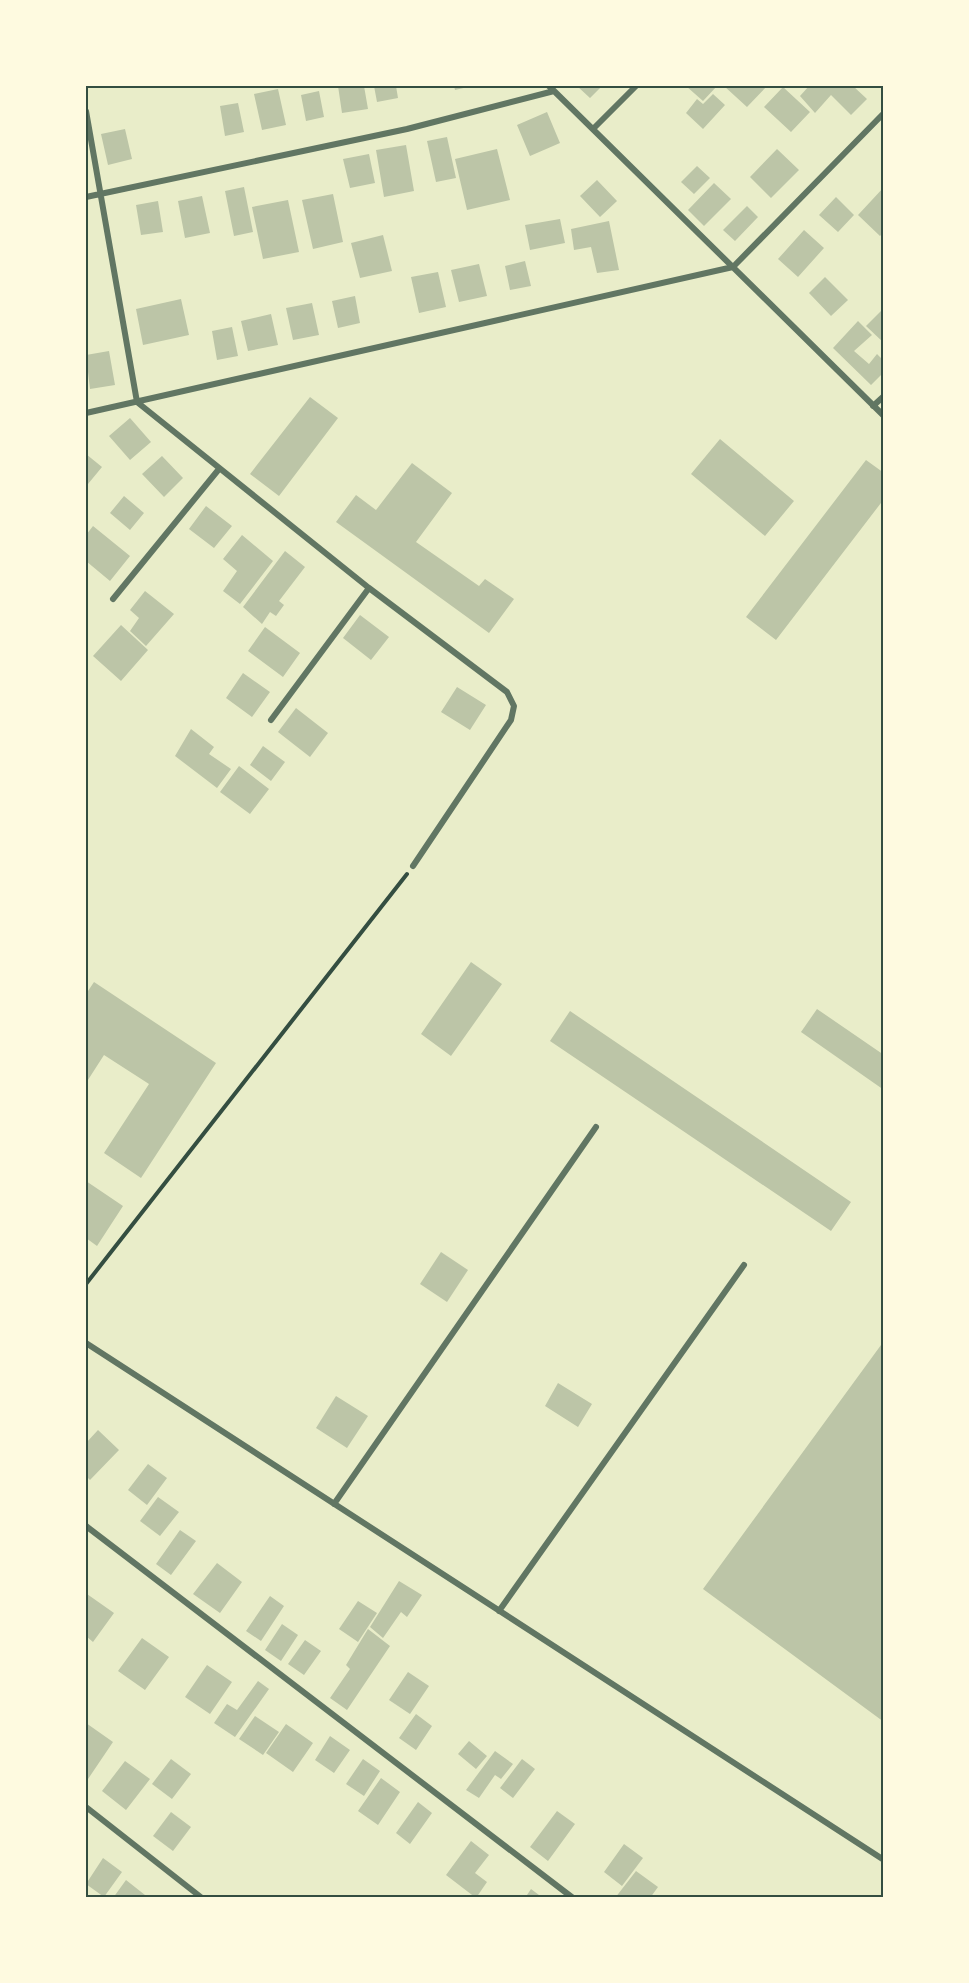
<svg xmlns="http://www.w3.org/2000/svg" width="969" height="1983" viewBox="0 0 969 1983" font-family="'Source Sans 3',sans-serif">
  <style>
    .building { fill: #bcc5a7 }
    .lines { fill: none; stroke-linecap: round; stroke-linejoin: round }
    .path { stroke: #344e41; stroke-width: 4 }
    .minor { stroke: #617663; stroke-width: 6 }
    .neatline { fill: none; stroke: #344e41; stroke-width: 2 }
  </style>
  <rect width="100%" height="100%" fill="#e9edc9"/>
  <path class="building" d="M 338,86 L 364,86 L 368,109 L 342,113 Z
    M 374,86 L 396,86 L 398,98 L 377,102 Z
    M 454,86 L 472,86 L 455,90 Z
    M 577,86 L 602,86 L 590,98 Z
    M 686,86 L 717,86 L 703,101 Z
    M 724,86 L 767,86 L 747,107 Z
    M 809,86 L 853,86 L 867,99 L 851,115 L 831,95 L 815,113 L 800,96 Z
    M 783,87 L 810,112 L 791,132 L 764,107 Z
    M 278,89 L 286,125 L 262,130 L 254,94 Z
    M 319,91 L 324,117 L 306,121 L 301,95 Z
    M 713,94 L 725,105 L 703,129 L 686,113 L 697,99 L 703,104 Z
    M 238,103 L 244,132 L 225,136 L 220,106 Z
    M 547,112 L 560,143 L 530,156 L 517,125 Z
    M 125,129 L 132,159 L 108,165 L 101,134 Z
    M 447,137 L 456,178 L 436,182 L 427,141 Z
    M 406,145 L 414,191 L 384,197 L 376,150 Z
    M 497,149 L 510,200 L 467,210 L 455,159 Z
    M 777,149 L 799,170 L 771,198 L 750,177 Z
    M 369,154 L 375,183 L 350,188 L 343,159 Z
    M 697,166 L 710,178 L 694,194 L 681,182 Z
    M 597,180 L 617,201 L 600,217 L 580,196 Z
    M 714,183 L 731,199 L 704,226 L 688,210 Z
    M 244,187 L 253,232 L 234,236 L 225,191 Z
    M 884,187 L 884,232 L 880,236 L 858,215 Z
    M 333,194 L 343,242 L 313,249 L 302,200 Z
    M 202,196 L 210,233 L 185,238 L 178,201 Z
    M 836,197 L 854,215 L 838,232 L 819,215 Z
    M 288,200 L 299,252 L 263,259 L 252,207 Z
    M 158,201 L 163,232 L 141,235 L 136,205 Z
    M 747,206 L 758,217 L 735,241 L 723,230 Z
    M 560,219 L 565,243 L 530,250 L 525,225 Z
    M 609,221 L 619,270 L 597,273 L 591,247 L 574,250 L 571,229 Z
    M 804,230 L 824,248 L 798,277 L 778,259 Z
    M 383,235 L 392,271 L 360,278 L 351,243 Z
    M 525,261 L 531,286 L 510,290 L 505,266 Z
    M 479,264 L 487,296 L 459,302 L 451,270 Z
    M 438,272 L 446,307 L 419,313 L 411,277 Z
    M 825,277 L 848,300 L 831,316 L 809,293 Z
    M 355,296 L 360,323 L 338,328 L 332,301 Z
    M 181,299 L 189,335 L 143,345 L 136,309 Z
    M 312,303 L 319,335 L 293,340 L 286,308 Z
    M 884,308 L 884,343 L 866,326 Z
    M 271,314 L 278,345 L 248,351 L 241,321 Z
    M 858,321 L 872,335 L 854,351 L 869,364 L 877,354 L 884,361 L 884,372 L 871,385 L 833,348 Z
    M 232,327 L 238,356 L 217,360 L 212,331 Z
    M 109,351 L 115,385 L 90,389 L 86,355 Z
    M 310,397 L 338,418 L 279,496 L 250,474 Z
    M 130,418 L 151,442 L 130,460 L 109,436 Z
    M 720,439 L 794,501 L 765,536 L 691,474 Z
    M 86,454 L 102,467 L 88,484 L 86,482 Z
    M 162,456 L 183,478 L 164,497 L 142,474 Z
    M 866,460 L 884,473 L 884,499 L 776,640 L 746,617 Z
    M 412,463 L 452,493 L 416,542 L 479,586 L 485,579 L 514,599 L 489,633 L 336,522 L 356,495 L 376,510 Z
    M 124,496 L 144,513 L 130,530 L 110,513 Z
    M 206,506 L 232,526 L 214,548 L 189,529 Z
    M 93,526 L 130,556 L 110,581 L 86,561 L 86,535 Z
    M 242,535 L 273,561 L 240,604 L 223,591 L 237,571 L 223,559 Z
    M 285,551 L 305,567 L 279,601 L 284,605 L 276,616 L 270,612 L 262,624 L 243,607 Z
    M 145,591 L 174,614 L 146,646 L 130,631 L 139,618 L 130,610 Z
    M 360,615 L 389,637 L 371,660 L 343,638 Z
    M 121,625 L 148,650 L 121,681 L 93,656 Z
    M 265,627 L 300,653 L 283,677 L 248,651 Z
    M 243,673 L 270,692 L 252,717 L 226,698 Z
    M 457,687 L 486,705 L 470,730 L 441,712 Z
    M 296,708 L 328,733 L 310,757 L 278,732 Z
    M 191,729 L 214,747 L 209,754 L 231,769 L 217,788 L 175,756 Z
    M 263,746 L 285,762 L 271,781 L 250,765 Z
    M 239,766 L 269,789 L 250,814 L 220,792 Z
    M 471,962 L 502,984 L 451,1056 L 421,1034 Z
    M 94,982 L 216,1063 L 141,1178 L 104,1153 L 149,1084 L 104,1055 L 86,1083 L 86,994 Z
    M 817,1009 L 884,1055 L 884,1090 L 801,1032 Z
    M 570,1011 L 851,1202 L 831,1231 L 550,1041 Z
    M 86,1181 L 123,1206 L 97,1246 L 86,1238 Z
    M 441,1252 L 468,1270 L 447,1302 L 420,1284 Z
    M 881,1345 L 884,1347 L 884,1722 L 703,1589 Z
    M 558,1383 L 592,1404 L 578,1427 L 545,1406 Z
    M 336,1396 L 368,1416 L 347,1448 L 316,1428 Z
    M 98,1430 L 119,1450 L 90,1480 L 86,1476 L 86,1443 Z
    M 148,1464 L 167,1478 L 147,1505 L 128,1490 Z
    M 158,1497 L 179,1512 L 160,1536 L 140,1521 Z
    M 180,1530 L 196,1541 L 171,1575 L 156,1564 Z
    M 217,1563 L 242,1582 L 220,1613 L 193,1594 Z
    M 399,1581 L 422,1595 L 407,1617 L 401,1612 L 383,1638 L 370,1627 Z
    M 87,1594 L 114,1613 L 93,1642 L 86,1636 Z
    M 270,1596 L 284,1606 L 261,1641 L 246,1631 Z
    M 358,1601 L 377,1613 L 358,1642 L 339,1629 Z
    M 282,1624 L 298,1635 L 281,1661 L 265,1650 Z
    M 368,1629 L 390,1646 L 347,1710 L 330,1698 L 350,1669 L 346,1665 Z
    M 142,1638 L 169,1657 L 145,1690 L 118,1671 Z
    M 305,1640 L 321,1651 L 304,1675 L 288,1664 Z
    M 207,1665 L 232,1682 L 210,1714 L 185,1697 Z
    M 408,1672 L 429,1686 L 410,1714 L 389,1700 Z
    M 258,1681 L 269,1689 L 235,1737 L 214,1723 L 227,1704 L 237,1710 Z
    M 416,1714 L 432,1726 L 416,1750 L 399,1738 Z
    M 255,1716 L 279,1732 L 263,1755 L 239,1739 Z
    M 86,1723 L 113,1742 L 86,1782 Z
    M 286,1724 L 313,1743 L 293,1772 L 266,1753 Z
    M 330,1736 L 350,1750 L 334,1773 L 315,1760 Z
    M 469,1741 L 487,1756 L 476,1769 L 458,1754 Z
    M 495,1751 L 513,1764 L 501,1779 L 495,1775 L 479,1798 L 466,1790 Z
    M 171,1759 L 191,1774 L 172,1799 L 152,1784 Z
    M 363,1759 L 380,1771 L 364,1796 L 346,1784 Z
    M 522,1759 L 535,1769 L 513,1798 L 500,1788 Z
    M 125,1761 L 150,1779 L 126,1810 L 102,1791 Z
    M 381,1778 L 400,1792 L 378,1825 L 358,1811 Z
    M 418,1802 L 432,1813 L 410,1844 L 396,1833 Z
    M 557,1811 L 575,1824 L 548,1861 L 530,1847 Z
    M 171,1812 L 191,1827 L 173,1851 L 153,1836 Z
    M 471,1841 L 489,1855 L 475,1873 L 487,1882 L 476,1898 L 446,1875 Z
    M 624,1844 L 643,1858 L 622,1886 L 604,1872 Z
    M 103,1858 L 122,1872 L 104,1897 L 86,1884 Z
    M 636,1871 L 658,1887 L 650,1898 L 615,1898 Z
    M 126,1880 L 145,1895 L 143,1898 L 113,1898 Z
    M 531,1889 L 543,1898 L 525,1898 Z"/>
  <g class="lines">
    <path class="path" d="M 86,1284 L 407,874"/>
    <path class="minor" d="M 549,86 L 884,416
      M 86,111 L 137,402 L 369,588 L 507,692 L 514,706 L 511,720 L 413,866
      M 594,128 L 636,86
      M 86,197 L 407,129 L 554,91
      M 873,406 L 884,396
      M 86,413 L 733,267 L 884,113
      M 113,599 L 219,469
      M 271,720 L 369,588
      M 86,1343 L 884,1860
      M 334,1504 L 596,1127
      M 86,1526 L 573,1898
      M 499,1611 L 744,1265
      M 86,1807 L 202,1898"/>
  </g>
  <rect width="969" height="1983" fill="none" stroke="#fefae0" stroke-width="174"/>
  <rect x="87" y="87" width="795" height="1809" class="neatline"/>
</svg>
